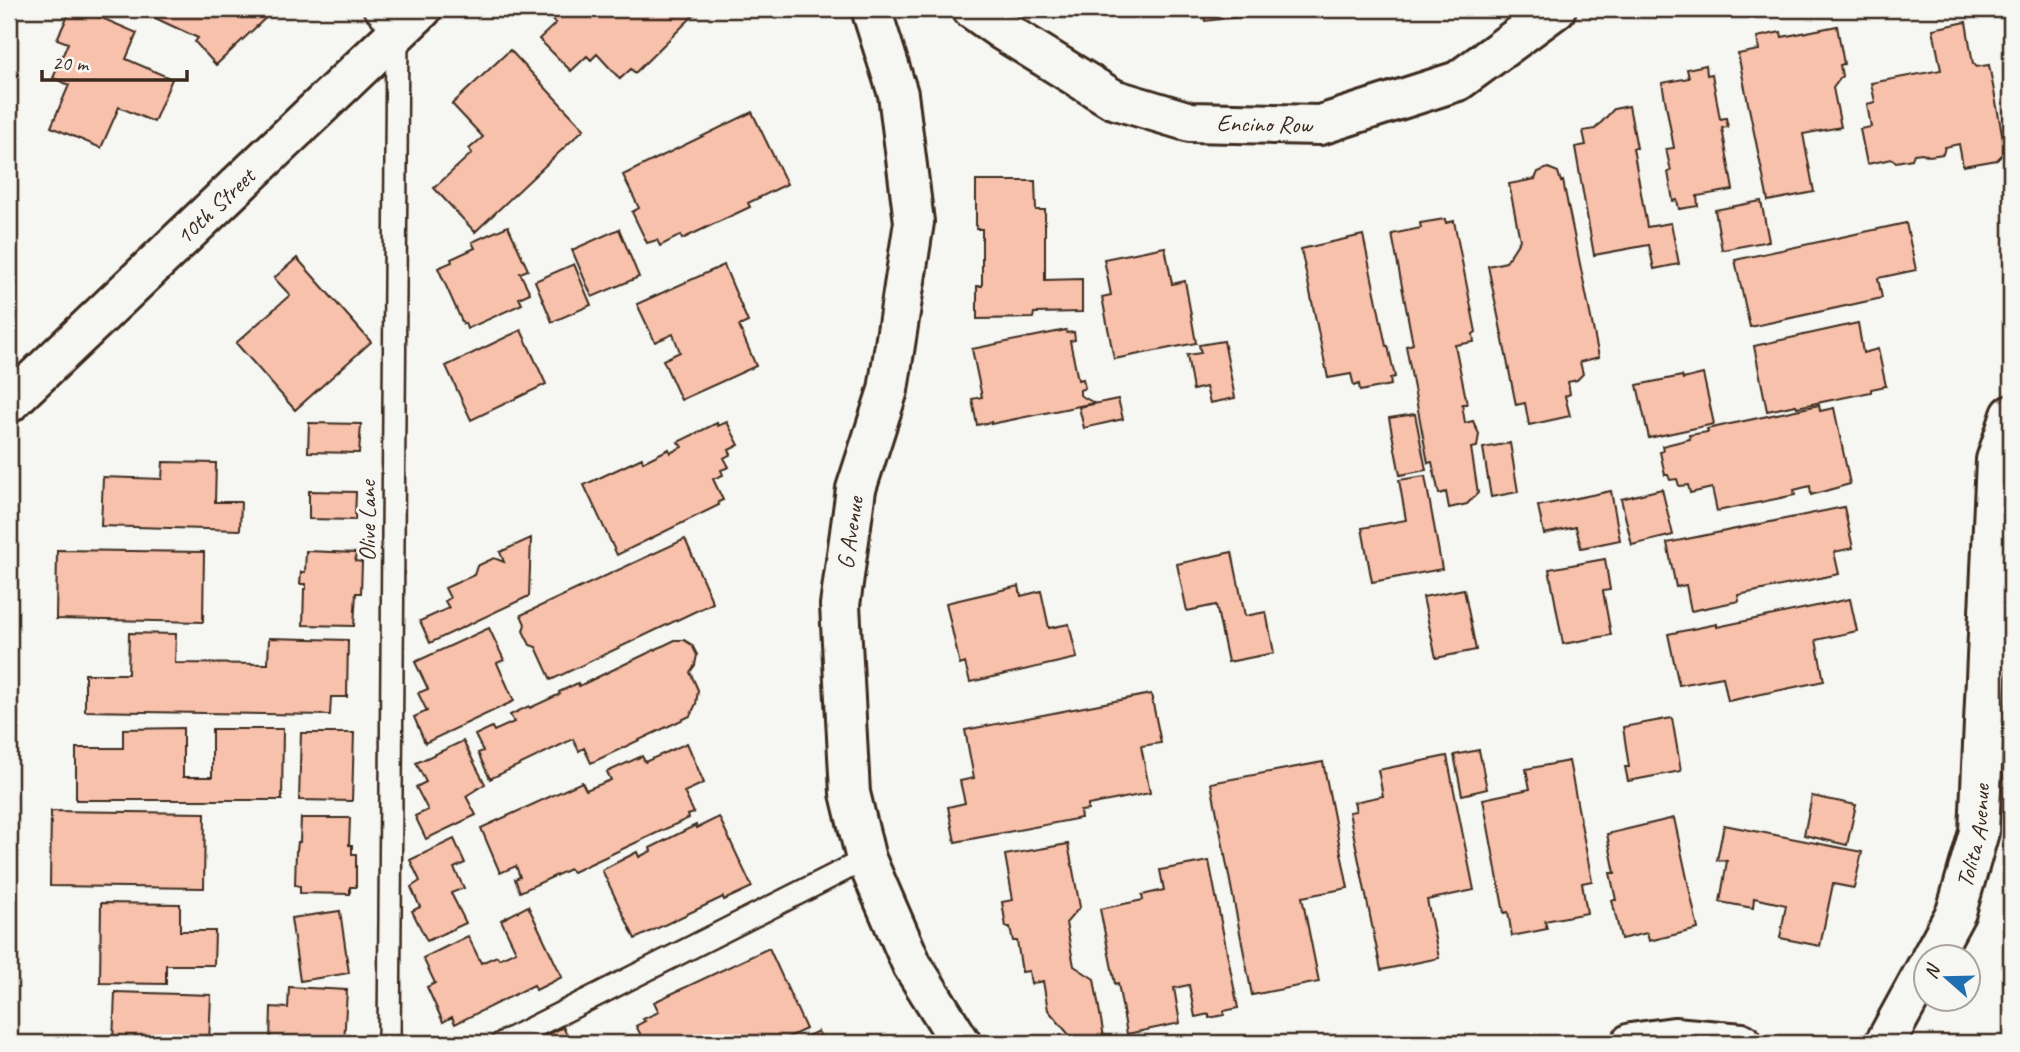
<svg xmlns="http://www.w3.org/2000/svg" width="2020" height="1052" viewBox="0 0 2020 1052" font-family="Caveat,sans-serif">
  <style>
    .building { fill: #f8c1ab; stroke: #3b2a1e; stroke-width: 2 }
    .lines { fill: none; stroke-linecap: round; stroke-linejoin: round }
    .service-casing { stroke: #3b2a1e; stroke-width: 26 }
    .minor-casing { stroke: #3b2a1e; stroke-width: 44 }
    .tertiary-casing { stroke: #3b2a1e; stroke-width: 44 }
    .secondary-casing { stroke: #3b2a1e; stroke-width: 44 }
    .service { stroke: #f6f6f2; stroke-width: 21 }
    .minor { stroke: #f6f6f2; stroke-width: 38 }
    .tertiary { stroke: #f6f6f2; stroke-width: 38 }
    .secondary { stroke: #f6f6f2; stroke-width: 38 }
    .labels { text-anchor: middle; stroke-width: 6; stroke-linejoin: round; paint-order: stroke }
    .street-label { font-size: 24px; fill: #3b2a1e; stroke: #f6f6f2 }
  </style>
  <rect width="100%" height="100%" fill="#f6f6f2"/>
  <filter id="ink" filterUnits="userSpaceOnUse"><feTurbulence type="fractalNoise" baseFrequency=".0143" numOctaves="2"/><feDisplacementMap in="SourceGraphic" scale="14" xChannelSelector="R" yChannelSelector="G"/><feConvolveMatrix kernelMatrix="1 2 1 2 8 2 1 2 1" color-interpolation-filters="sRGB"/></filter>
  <g filter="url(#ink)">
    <path class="building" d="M 71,9 L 81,9 L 137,33 L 126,59 L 172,79 L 154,122 L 119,107 L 101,148 L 51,127 L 69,85 L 53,78 L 68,43 L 57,39 Z
      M 160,9 L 275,9 L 216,65 L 195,42 L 198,38 L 155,18 Z
      M 549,9 L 700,9 L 635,73 L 631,69 L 620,79 L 597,54 L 591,60 L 587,56 L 571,71 L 539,39 L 556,23 L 553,21 L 557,17 Z
      M 1203,9 L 1263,9 L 1264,14 L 1205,21 Z
      M 1966,22 L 1973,64 L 1975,64 L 1976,67 L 1989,65 L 2005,149 L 2003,154 L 1997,160 L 1963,166 L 1959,144 L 1945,147 L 1943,154 L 1929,156 L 1922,153 L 1914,154 L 1912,159 L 1896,162 L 1892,159 L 1867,164 L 1860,129 L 1871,127 L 1867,104 L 1875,102 L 1871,83 L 1941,70 L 1933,29 Z
      M 1837,26 L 1844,64 L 1840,65 L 1842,76 L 1833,88 L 1841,127 L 1803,134 L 1814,192 L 1768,201 L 1738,54 L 1759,50 L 1757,37 L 1781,32 L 1782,37 Z
      M 510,50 L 584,129 L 475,232 L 434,188 L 472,153 L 469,149 L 483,137 L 452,104 Z
      M 1706,65 L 1707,75 L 1712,74 L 1720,119 L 1726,118 L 1728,127 L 1722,128 L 1733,190 L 1697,196 L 1698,206 L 1679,209 L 1677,200 L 1673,201 L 1668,172 L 1671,171 L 1666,149 L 1674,148 L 1662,83 L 1689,78 L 1687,69 Z
      M 1629,106 L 1637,148 L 1633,148 L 1647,227 L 1671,223 L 1679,264 L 1654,269 L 1649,245 L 1594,255 L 1575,147 L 1586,145 L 1583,131 L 1595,129 L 1614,109 Z
      M 752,112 L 787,184 L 748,203 L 750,207 L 682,239 L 681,235 L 660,246 L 657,240 L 647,243 L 632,212 L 639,208 L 623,175 Z
      M 1548,168 L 1558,172 L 1561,182 L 1563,181 L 1599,357 L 1580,362 L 1583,374 L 1577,380 L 1568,382 L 1570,394 L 1565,396 L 1570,416 L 1529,425 L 1525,403 L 1516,405 L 1488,266 L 1506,262 L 1520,240 L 1509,184 L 1535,179 L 1538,172 Z
      M 976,181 L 1035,181 L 1036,210 L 1045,210 L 1045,280 L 1082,279 L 1082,312 L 1034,313 L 1033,318 L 977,319 L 977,286 L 982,286 L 982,229 L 976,229 Z
      M 1761,201 L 1769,241 L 1722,250 L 1715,210 Z
      M 1445,219 L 1446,223 L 1454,221 L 1476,332 L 1473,334 L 1474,342 L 1455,345 L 1467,404 L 1462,404 L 1465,423 L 1473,421 L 1479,434 L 1477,447 L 1471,448 L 1478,493 L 1467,504 L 1449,508 L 1446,492 L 1439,494 L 1432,462 L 1428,463 L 1406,346 L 1413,344 L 1392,234 L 1421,228 L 1420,223 Z
      M 1906,223 L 1916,270 L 1878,278 L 1882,298 L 1750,327 L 1735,260 Z
      M 508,226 L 528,270 L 520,273 L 530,293 L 519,298 L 522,304 L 467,329 L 465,323 L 463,324 L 438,268 L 452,262 L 451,259 L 475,248 L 472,242 Z
      M 619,229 L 639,277 L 592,297 L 572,250 Z
      M 1363,235 L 1386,346 L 1388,346 L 1395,377 L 1390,378 L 1391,385 L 1360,391 L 1359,384 L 1354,386 L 1351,374 L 1328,378 L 1301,249 Z
      M 1165,247 L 1172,284 L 1185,281 L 1196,343 L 1114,359 L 1102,297 L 1111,295 L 1104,259 Z
      M 297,258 L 371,342 L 295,410 L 236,343 L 290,295 L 274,278 Z
      M 574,264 L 591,305 L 552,322 L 535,281 Z
      M 724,265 L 748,322 L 739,326 L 756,366 L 681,400 L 663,360 L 680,352 L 673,334 L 655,342 L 637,304 Z
      M 1858,323 L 1863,353 L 1878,349 L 1886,386 L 1871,389 L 1871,392 L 1797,407 L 1796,405 L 1767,411 L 1754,346 Z
      M 521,330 L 546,384 L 471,420 L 446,366 Z
      M 1066,330 L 1067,333 L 1074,332 L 1075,340 L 1070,341 L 1078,380 L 1083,379 L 1085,388 L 1080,390 L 1080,395 L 1094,403 L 991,424 L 991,422 L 977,425 L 972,399 L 982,397 L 972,349 Z
      M 1224,341 L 1235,398 L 1210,403 L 1206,387 L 1193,390 L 1187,355 L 1201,353 L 1199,345 Z
      M 1703,374 L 1714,424 L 1649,438 L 1637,385 L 1682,376 L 1683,379 Z
      M 1118,399 L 1123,419 L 1084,428 L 1079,407 Z
      M 1819,405 L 1820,411 L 1834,408 L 1850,484 L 1811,495 L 1810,486 L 1794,490 L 1795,495 L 1717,511 L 1712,488 L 1690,493 L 1688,485 L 1679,486 L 1677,479 L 1670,480 L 1668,475 L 1665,475 L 1660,452 L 1663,451 L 1662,446 L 1690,439 L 1689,435 L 1708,432 L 1707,429 Z
      M 1415,414 L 1426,470 L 1400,475 L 1389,418 Z
      M 727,422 L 739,445 L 729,450 L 731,454 L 724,458 L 729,467 L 721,470 L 723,475 L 713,479 L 723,500 L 718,502 L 719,505 L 617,555 L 584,485 L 642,458 L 643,462 L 669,449 L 670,453 L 682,447 L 678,442 L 717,423 L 718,426 Z
      M 309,423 L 361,424 L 359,453 L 308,452 Z
      M 1510,443 L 1518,492 L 1491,497 L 1483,448 Z
      M 163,462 L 216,463 L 215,502 L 241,502 L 240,530 L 101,526 L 103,477 L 162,479 Z
      M 1425,476 L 1442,569 L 1372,582 L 1362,528 L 1406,520 L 1399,480 Z
      M 1662,489 L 1673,535 L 1632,545 L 1621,499 Z
      M 309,491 L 356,492 L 355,520 L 309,519 Z
      M 1611,491 L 1620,540 L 1581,548 L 1576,527 L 1544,534 L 1538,506 Z
      M 1844,507 L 1853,548 L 1834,552 L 1839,574 L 1738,595 L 1739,601 L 1691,611 L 1686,585 L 1676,587 L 1667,543 Z
      M 531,538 L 529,596 L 430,643 L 420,621 L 449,608 L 445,601 L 450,598 L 445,588 L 474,575 L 477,566 L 494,558 L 504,562 L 500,552 Z
      M 685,539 L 713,603 L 551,680 L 536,647 L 530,645 L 523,631 L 525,624 L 521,615 Z
      M 57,550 L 204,552 L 203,622 L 56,619 Z
      M 306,551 L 356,553 L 355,561 L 362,562 L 361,593 L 356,593 L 354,626 L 303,625 L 304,589 L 306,589 L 306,584 L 300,584 L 301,572 L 305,572 Z
      M 1232,552 L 1245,616 L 1266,612 L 1274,653 L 1228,662 L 1216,605 L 1187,611 L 1177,564 Z
      M 1605,559 L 1610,590 L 1603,591 L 1611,635 L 1563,644 L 1549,569 Z
      M 1019,586 L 1021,596 L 1041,591 L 1049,628 L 1069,624 L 1077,658 L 970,682 L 965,663 L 960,665 L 946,603 Z
      M 1464,589 L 1476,650 L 1436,658 L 1423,597 Z
      M 1850,599 L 1857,631 L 1816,640 L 1824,681 L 1728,701 L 1723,677 L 1679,685 L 1668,634 L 1717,624 L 1717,627 Z
      M 489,628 L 504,660 L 497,663 L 514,701 L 425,743 L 414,717 L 427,711 L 418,693 L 428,689 L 415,662 Z
      M 129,633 L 176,634 L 175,663 L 268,664 L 269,638 L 348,640 L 347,697 L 331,697 L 330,715 L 85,711 L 85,674 L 128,674 Z
      M 675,640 L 684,640 L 692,645 L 697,655 L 695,665 L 690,672 L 698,690 L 696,704 L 690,716 L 591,763 L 584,748 L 579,751 L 573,739 L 490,779 L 478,753 L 483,751 L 475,735 L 492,727 L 494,731 L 514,722 L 510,715 L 529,706 L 530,708 L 560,694 L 559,692 L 578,683 L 579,686 Z
      M 1151,694 L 1161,743 L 1141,746 L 1150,793 L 1088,805 L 1088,810 L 1080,811 L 1081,818 L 955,842 L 948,807 L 965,803 L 960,781 L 974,778 L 965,730 Z
      M 1672,718 L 1681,771 L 1628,781 L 1625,767 L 1629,767 L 1623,727 Z
      M 183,728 L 183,777 L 212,777 L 212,729 L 283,729 L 282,800 L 76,800 L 76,748 L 123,748 L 123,729 Z
      M 301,733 L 354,733 L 352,801 L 299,800 Z
      M 463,741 L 485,784 L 466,796 L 476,815 L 426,839 L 415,816 L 428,810 L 416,787 L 426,782 L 416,763 Z
      M 687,743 L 704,783 L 684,792 L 694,813 L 688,815 L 689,818 L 573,872 L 570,869 L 520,892 L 515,879 L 520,877 L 516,866 L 500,873 L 481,828 L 582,782 L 586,790 L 611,780 L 607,772 L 642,756 L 645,762 Z
      M 1479,750 L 1487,789 L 1462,795 L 1454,755 Z
      M 1447,756 L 1474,890 L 1427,900 L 1439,958 L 1381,970 L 1349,812 L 1356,811 L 1354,802 L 1383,796 L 1378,770 Z
      M 1569,761 L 1592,881 L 1582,883 L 1587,913 L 1545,921 L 1547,929 L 1512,936 L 1508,912 L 1504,913 L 1483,799 L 1530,789 L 1526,769 Z
      M 1323,762 L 1348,888 L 1302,897 L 1319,982 L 1252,995 L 1211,783 Z
      M 1812,796 L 1856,805 L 1847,845 L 1804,835 Z
      M 51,811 L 205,813 L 204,888 L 50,886 Z
      M 719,817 L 752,887 L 724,900 L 723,897 L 635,939 L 602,870 L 637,852 L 639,857 L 651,851 L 650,848 L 696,825 L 697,828 Z
      M 301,818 L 350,818 L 349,845 L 352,845 L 352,854 L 356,854 L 356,887 L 350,887 L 350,894 L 300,893 L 300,886 L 295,885 L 296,851 L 297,850 L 298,842 L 300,842 Z
      M 1674,818 L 1698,929 L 1649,941 L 1647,933 L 1621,939 L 1612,900 L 1616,900 L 1610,873 L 1615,873 L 1607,834 Z
      M 1724,825 L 1862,852 L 1854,888 L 1833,884 L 1820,946 L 1780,938 L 1786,905 L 1754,898 L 1753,908 L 1720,902 L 1727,861 L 1717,860 Z
      M 454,839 L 465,863 L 454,868 L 464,888 L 451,893 L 466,923 L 427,941 L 412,911 L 420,907 L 411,887 L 420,881 L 410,860 Z
      M 1068,844 L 1080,907 L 1066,923 L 1074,966 L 1094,979 L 1105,1043 L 1076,1043 L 1048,1010 L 1043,981 L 1031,984 L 1029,971 L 1022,972 L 1017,941 L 1013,941 L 1010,927 L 1006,927 L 1002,902 L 1013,900 L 1005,855 Z
      M 1209,861 L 1238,1008 L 1224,1011 L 1224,1015 L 1209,1018 L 1209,1014 L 1195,1017 L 1189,985 L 1174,988 L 1180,1023 L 1127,1034 L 1118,983 L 1115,984 L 1100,909 L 1143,900 L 1142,895 L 1164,890 L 1160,870 Z
      M 101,903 L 180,904 L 180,931 L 215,931 L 214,965 L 166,965 L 166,984 L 100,983 Z
      M 528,906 L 562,977 L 536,990 L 534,985 L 455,1024 L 452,1017 L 443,1022 L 427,987 L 435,983 L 423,958 L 468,936 L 481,963 L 497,956 L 499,959 L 516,951 L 501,920 Z
      M 340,911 L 349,973 L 300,981 L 291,918 Z
      M 769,948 L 806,1029 L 776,1043 L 645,1043 L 636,1026 L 645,1021 L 643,1019 L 659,1012 L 654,1002 Z
      M 289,987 L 347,990 L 344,1043 L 270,1043 L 271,1007 L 288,1008 Z
      M 115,992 L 211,995 L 209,1043 L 113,1043 Z
      M 563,1027 L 571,1043 L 532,1043 Z
      M 818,1031 L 824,1043 L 793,1043 Z"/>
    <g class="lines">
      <defs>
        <path id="service" d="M 374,9 L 397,33 L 389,1043
          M 502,1043 L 866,859"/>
        <g id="minor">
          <path id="s1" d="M 972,9 L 1003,31 L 1113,99 L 1190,122 L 1320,125 L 1458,81 L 1556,9"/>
          <path id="s2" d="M 1931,958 L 1956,912 L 1979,832 L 1996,460 L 2011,415"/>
          <path d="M 1885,1043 L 1926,968"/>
        </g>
        <g id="tertiary">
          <path d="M 871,9 L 898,94 L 914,222 L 888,390 L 856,489 L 840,605 L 850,793 L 866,859 L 912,965 L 961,1043"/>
          <path id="s3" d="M 9,403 L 422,9"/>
        </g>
        <path id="secondary" d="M 1631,1043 L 1674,1037 L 1742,1043"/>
      </defs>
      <use href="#service" class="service-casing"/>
      <use href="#minor" class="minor-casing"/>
      <use href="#tertiary" class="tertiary-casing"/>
      <use href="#secondary" class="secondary-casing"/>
      <use href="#service" class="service"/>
      <use href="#minor" class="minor"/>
      <use href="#tertiary" class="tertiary"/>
      <use href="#secondary" class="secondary"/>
    </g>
  </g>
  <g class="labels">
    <g class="street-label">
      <text dy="8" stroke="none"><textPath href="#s1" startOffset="322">Encino Row</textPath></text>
      <text dy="8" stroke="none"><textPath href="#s3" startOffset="285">10th Street</textPath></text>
      <text transform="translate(367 521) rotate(-90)" y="8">Olive Lane</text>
      <text transform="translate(850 533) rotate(-82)" y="8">G Avenue</text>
      <text dy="8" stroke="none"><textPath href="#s2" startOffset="131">Tolita Avenue</textPath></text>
    </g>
  </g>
  <rect width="2020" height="1052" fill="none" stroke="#f6f6f2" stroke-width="35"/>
  <rect x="18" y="18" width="1985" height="1017" fill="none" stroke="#3b2a1e" stroke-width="2.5" filter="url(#ink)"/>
  <g transform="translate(1947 978) rotate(290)"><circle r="33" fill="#f6f6f2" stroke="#aba49d" stroke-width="2"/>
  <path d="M0-5L12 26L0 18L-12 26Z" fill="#1f6fb2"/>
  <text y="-10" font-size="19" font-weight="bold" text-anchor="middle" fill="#3b2a1e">N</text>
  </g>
  <path d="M42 70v10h145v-10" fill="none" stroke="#3b2a1e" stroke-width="3.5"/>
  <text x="52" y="70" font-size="21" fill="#3b2a1e" stroke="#f6f6f2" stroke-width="5" paint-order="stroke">20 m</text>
</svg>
